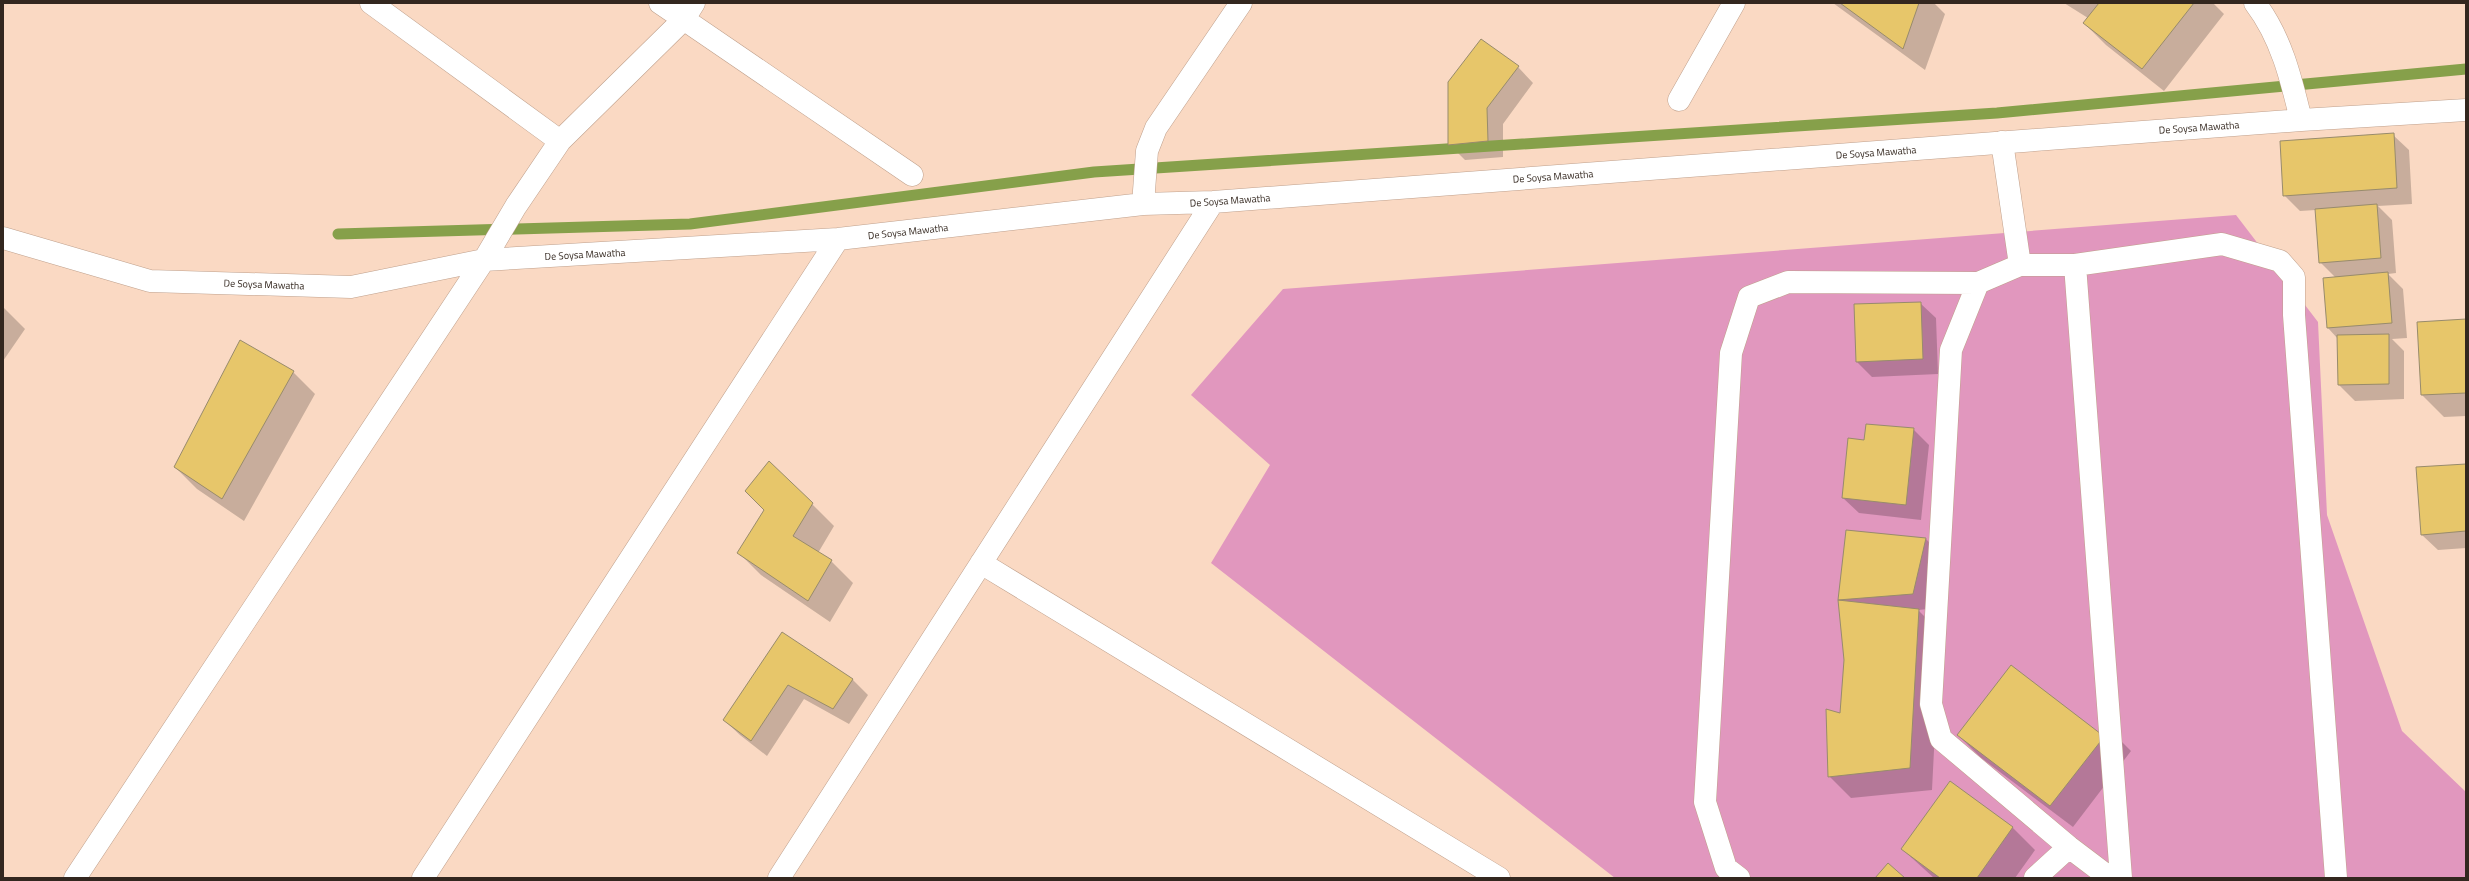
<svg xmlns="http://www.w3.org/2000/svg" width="2469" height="881" viewBox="0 0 2469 881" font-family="'Titillium Web',sans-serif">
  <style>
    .green { fill: #e197be }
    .shadow { fill: #0003 }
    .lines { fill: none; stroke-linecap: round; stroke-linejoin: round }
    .stream { stroke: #86a04a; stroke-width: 11 }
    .building { fill: #e7c66a; stroke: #988b6c }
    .minor-casing { stroke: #bfa08c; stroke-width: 23 }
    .minor { stroke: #fff; stroke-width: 22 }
    .labels { text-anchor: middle; stroke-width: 3; stroke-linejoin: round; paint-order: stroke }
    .street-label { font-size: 10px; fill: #33271f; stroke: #fff }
  </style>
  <rect width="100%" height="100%" fill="#fad9c3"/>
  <path class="green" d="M 2236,215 L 2318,322 L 2327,515 L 2402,731 L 2466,792 L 2466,878 L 1615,878 L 1211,563 L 1270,465 L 1191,395 L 1283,289 Z"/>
  <path class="shadow" d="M 1833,3 L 1934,3 L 1945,14 L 1925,70 Z
    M 2064,3 L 2213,3 L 2224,14 L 2164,91 L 2106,45 L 2084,23 L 2088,18 Z
    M 1518,67 L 1533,83 L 1503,124 L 1503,157 L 1465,160 L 1449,144 Z
    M 2393,135 L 2409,150 L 2412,204 L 2378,206 L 2392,220 L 2396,273 L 2388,274 L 2403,289 L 2407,338 L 2392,339 L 2404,351 L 2404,399 L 2355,401 L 2339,385 L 2338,339 L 2328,328 L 2324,279 L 2336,278 L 2320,262 L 2316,210 L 2300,211 L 2284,195 Z
    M 1920,303 L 1936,318 L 1938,374 L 1872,377 L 1857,362 Z
    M 3,307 L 25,329 L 3,361 Z
    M 2466,320 L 2466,416 L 2444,417 L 2422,395 Z
    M 293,372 L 315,394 L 244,521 L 197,489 L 175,467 Z
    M 1913,429 L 1929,445 L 1921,520 L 1859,513 L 1843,498 L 1865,441 Z
    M 2466,465 L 2466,548 L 2438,550 L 2422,535 Z
    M 812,504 L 834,526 L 818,553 L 831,561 L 853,583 L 830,622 L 761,575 L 739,553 L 765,510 Z
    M 1847,531 L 1926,539 L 1941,555 L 1928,609 L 1918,610 L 1940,632 L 1932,790 L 1851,798 L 1829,776 L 1841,714 L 1845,660 L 1839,600 Z
    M 782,633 L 853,680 L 868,695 L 849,724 L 804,699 L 767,756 L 740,735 L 724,720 Z
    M 2110,730 L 2131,751 L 2073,827 L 1980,757 L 1958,735 L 2101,735 Z
    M 1950,783 L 2013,828 L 2035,850 L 2015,878 L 1934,878 L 1902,849 Z"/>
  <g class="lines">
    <path class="stream" d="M 338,234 L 690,224 L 1094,172 L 1997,113 L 2466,69"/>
  </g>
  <path class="building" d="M 1840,3 L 1919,3 L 1903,49 Z
    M 2099,3 L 2194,3 L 2142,69 L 2083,23 Z
    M 1481,39 L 1519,66 L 1487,108 L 1488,141 L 1448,145 L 1448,82 Z
    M 2394,133 L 2397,188 L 2283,196 L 2280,141 Z
    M 2377,204 L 2381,258 L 2319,263 L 2315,209 Z
    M 2388,272 L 2392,323 L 2327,328 L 2323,278 Z
    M 1921,302 L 1923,359 L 1856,362 L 1854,304 Z
    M 2466,319 L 2466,393 L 2421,395 L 2417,322 Z
    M 2389,334 L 2389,384 L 2338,385 L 2337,335 Z
    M 240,340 L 294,371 L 222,499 L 174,467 Z
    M 1866,424 L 1914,428 L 1906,505 L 1842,498 L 1848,438 L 1864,440 Z
    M 769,461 L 813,503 L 793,536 L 832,560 L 808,601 L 737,553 L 764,510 L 745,491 Z
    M 2466,464 L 2466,531 L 2421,535 L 2416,467 Z
    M 1846,530 L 1926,538 L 1913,594 L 1838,600 Z
    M 1838,600 L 1919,609 L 1910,768 L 1828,777 L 1826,709 L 1840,713 L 1844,660 Z
    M 782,632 L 853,679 L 833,709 L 788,685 L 751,741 L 723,720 Z
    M 2011,665 L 2101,734 L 2111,728 L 2050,806 L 1957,735 Z
    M 1950,781 L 2013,827 L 1977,878 L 1940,878 L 1901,849 Z
    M 1888,863 L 1905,878 L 1875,878 Z"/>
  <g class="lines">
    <defs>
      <path id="minor" d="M 371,3 L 560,141
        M 660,3 L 912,175
        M 2255,3 C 2281,37 2291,78 2301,120
        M 1679,100 L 1734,3
        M 2002,142 L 2020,265 L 1978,283 L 1951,350 L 1931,704 L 1941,739 L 2069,847 L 2110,878
        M 1143,204 L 1147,151 L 1156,128 L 1241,3
        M 3,238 L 150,281 L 351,287 L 484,260 L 838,239 L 1143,204 L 1213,202 L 2301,120 L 2466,110
        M 2020,265 L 2075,265 L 2222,244 L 2280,261 L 2294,277 L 2294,315 L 2336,878
        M 2075,265 L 2121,878
        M 981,563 L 1499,878
        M 75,878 L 484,260 L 516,206 L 560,141 L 684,19 L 694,3
        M 423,878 L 838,239
        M 779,878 L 1213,202
        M 1739,878 L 1726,868 L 1705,802 L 1731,353 L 1749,297 L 1788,282 L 1978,283
        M 2035,878 L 2069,847"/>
    </defs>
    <use href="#minor" class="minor-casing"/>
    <use href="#minor" class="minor"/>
  </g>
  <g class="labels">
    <g class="street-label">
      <text transform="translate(2199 127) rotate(-4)" y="4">De Soysa Mawatha</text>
      <text transform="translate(1876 152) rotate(-4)" y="4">De Soysa Mawatha</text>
      <text transform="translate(1553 176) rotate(-4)" y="4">De Soysa Mawatha</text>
      <text transform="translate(1230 200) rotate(-4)" y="4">De Soysa Mawatha</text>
      <text transform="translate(908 231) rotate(-6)" y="4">De Soysa Mawatha</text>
      <text transform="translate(585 254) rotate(-3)" y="4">De Soysa Mawatha</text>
      <text transform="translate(264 284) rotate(2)" y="4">De Soysa Mawatha</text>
    </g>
  </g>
  <rect width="2469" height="881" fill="none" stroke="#33271f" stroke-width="8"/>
</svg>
